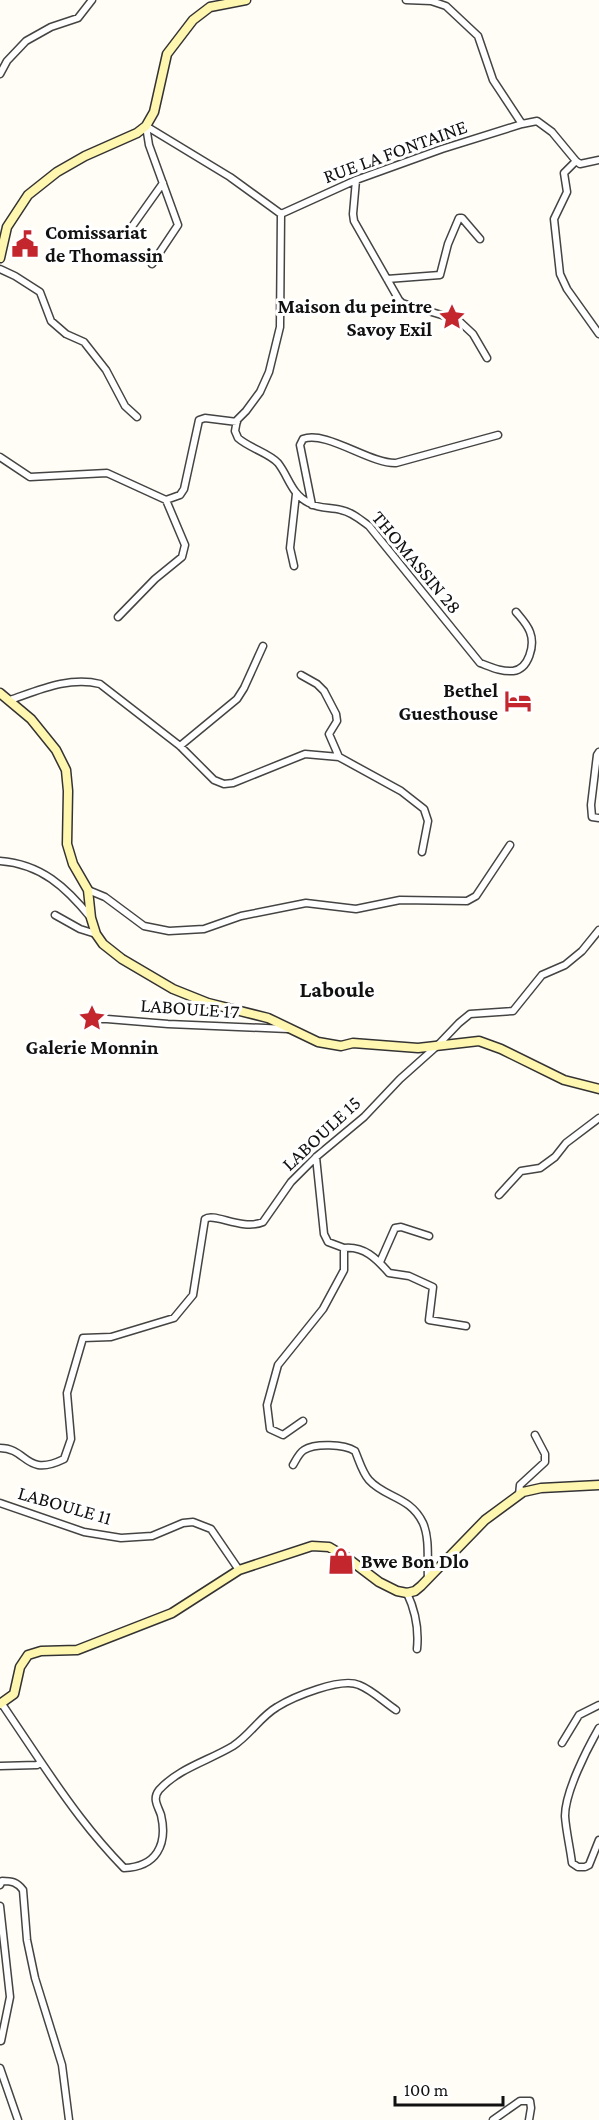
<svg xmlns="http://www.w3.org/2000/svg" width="599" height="2120" viewBox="0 0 599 2120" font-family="'Crimson Pro',serif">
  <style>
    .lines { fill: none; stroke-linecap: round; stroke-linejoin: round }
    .minor-casing { stroke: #444; stroke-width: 9 }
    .secondary-casing { stroke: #333; stroke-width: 11 }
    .minor { stroke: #fff; stroke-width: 6 }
    .secondary { stroke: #fff6b0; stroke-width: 8 }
    .labels { text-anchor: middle; stroke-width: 6; stroke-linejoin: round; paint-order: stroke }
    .street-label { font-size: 20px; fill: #111; stroke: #fff }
    .poi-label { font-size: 20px; font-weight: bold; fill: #111; stroke: #fff; text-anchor: start }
    .quarter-label { font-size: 22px; font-weight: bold; fill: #111; stroke: #fff }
  </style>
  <rect width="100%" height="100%" fill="#fffdf5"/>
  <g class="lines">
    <defs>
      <path id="minor" d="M 406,0 L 431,1 L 446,6 L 478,36 L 493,80 L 522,124 L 537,121 L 552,132 L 576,161 L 580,164 L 599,160
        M 0,74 L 7,61 L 26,41 L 51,27 L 78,18 L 92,0
        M 146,126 L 230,177 L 281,214 L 280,327 L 269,372 L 260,392 L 246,411 L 237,420 L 235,431 L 238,438 C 249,448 269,453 278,463 C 289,477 291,494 309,503 C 319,509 330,507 341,510 C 352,512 361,520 369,526 L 480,663 C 491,667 501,672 513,671 C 529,669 535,645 530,632 C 527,624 521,618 516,612
        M 146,126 L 149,145 L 178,225 L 152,264
        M 576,161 L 564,173 L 567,192 L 554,219 L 560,274 L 567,289 L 599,334
        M 356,180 L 353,214 L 354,221 L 399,300 L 402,303 L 458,320 L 473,334 L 487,358
        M 281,214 L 356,180 L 442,149 L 522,124
        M 131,228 L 163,183
        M 0,269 L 15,276 L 40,292 L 51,321 L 66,334 L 84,342 L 106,370 L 125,406 L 137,417
        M 387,279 L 440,275 L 448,244 L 459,218 L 462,218 L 480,239
        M 0,457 L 30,477 L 107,473 L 166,500 L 185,545 L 182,557 L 155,579 L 118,617
        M 166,500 L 180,495 L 184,489 L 199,420 L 205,418 L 237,422
        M 312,505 L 300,445 L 303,439 C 326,430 370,464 396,463 L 498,435
        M 294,566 L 290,548 L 296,494
        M 301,675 L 317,684 L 324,691 L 336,714 L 337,721 L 329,734 L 339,757
        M 10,700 C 39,690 70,676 100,684 L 180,746 L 214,780 L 224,784 L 233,783 L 305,754 L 339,757 L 401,791 L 424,809 L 428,821 L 422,852
        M 180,746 L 237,699 L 244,688 L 263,646
        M 599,752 L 597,755 L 591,805 L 592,817 L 599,818
        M 0,861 C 41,864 66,887 91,918
        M 88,890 L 105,897 L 144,926 L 169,931 L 204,929 L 241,916 L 306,903 L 356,909 L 400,900 L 467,901 L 476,896 L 510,845
        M 55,915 L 80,929 L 96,934
        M 88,1019 L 107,1019 L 168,1024 L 288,1029
        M 499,1195 L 521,1171 L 540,1168 L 555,1157 L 566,1143 L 599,1118
        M 344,1248 C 364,1246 376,1258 389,1273 L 409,1276 L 433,1287 L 429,1320 L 466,1326
        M 380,1262 L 395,1228 L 401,1227 L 429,1236
        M 303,1421 L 283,1435 L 270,1429 L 267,1405 L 278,1365 L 323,1309 L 344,1270 L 344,1248 L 328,1242 L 324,1234 L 316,1157
        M 0,1448 C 28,1448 25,1478 64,1459 L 71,1439 L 67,1393 L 83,1338 L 111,1337 L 174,1318 L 193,1295 L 205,1219 C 214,1212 242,1231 263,1222 L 291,1182 L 316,1157 L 364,1117 L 400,1079 L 437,1046 L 459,1023 L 470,1014 L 513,1011 L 542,975 L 565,965 L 582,951 L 599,930
        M 293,1465 C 296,1460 299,1453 304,1450 C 315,1443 344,1444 355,1451 C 359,1460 362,1472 369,1480 C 385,1498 410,1496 423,1523 C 430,1539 427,1561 428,1579
        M 519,1495 L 520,1485 L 545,1462 L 545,1454 L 535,1435
        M 0,1503 L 84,1532 L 121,1538 L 152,1536 L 183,1523 L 193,1522 L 211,1529 L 239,1570
        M 407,1593 C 416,1612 419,1629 417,1649
        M 599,1728 C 587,1749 565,1792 565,1816 C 566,1831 570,1847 572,1863 L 578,1867 L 585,1867 L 589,1865 L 599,1840
        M 562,1743 L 579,1715 L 599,1705
        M 41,1762 C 68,1802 91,1834 124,1868 C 156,1867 168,1845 161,1815 C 158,1806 152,1799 159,1790 C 179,1768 208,1761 233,1746 C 250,1735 260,1717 277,1707 C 293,1697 341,1677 359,1685 C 372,1690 384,1702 396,1710
        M 0,1766 L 37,1765 L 41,1762 L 2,1704
        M 0,1885 L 2,1881 C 12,1881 17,1882 23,1890 L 27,1940 L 35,1978 L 62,2065 L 69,2120
        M 0,1906 L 10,1997 L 1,2041
        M 0,2068 L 18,2120
        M 493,2120 L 520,2101 L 530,2101 L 531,2108 L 529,2120"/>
      <path id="secondary" d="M 0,258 L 7,227 L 28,195 L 57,172 L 85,156 L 137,133 L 146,126 L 154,112 L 167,54 L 193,20 L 210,7 L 246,0
        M 0,693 L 31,719 L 56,750 L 66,770 L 68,791 L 67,844 L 73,864 L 88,890 L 91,918 L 96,934 L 103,944 L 122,959 L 173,989 L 208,1003 L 268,1018 L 318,1042 L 341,1046 L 353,1043 L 418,1048 L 479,1041 L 501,1049 L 564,1080 L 599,1089
        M 0,1704 L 14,1694 L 20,1667 L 28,1655 L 41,1651 L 77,1650 L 172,1613 L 239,1570 L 312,1546 L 329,1547 L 346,1557 L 379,1582 L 397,1591 L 407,1593 L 415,1591 L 421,1586 L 485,1520 L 523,1492 L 541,1488 L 599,1485"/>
    </defs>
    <use href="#minor" class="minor-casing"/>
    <use href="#secondary" class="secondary-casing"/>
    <use href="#minor" class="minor"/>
    <use href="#secondary" class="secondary"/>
  </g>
  <defs>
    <symbol id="civic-bare" viewBox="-9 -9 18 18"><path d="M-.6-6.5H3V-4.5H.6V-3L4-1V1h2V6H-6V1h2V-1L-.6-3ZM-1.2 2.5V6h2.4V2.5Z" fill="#c4262e" stroke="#fff" stroke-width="2.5" paint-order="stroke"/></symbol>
    <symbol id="sight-bare" viewBox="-9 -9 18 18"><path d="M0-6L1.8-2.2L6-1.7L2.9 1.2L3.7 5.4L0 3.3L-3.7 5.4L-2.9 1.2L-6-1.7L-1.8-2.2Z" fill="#c4262e" stroke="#fff" stroke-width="2.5" paint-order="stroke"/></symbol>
    <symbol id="hotel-bare" viewBox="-9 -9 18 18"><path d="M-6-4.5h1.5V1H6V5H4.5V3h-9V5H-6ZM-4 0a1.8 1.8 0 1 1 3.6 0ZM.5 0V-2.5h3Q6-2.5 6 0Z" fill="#c4262e" stroke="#fff" stroke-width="2.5" paint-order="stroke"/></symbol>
    <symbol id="shop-bare" viewBox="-9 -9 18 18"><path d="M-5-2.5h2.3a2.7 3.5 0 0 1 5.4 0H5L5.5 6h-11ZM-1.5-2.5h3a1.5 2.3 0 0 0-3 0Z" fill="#c4262e" stroke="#fff" stroke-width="2.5" paint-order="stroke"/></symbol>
  </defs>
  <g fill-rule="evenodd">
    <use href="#civic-bare" x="6" y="225" width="38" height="38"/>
    <use href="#sight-bare" x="433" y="298" width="38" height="38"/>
    <use href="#hotel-bare" x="499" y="682" width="38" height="38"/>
    <use href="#sight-bare" x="73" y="999" width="38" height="38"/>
    <use href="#shop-bare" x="322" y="1542" width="38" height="38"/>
  </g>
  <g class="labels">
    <g class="street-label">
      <text transform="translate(395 151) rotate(-20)" y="7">RUE LA FONTAINE</text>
      <text transform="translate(417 562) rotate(50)" y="7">THOMASSIN 28</text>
      <text transform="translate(190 1008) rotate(4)" y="7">LABOULE 17</text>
      <text transform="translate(321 1133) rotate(-43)" y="7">LABOULE 15</text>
      <text transform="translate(65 1505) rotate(16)" y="7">LABOULE 11</text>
    </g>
    <g class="poi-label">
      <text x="45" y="239">Comissariat<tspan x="45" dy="23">de Thomassin</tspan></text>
      <text x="432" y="313" text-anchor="end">Maison du peintre<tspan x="432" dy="23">Savoy Exil</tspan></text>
      <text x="498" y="697" text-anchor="end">Bethel<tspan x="498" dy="23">Guesthouse</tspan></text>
      <text x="92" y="1054" text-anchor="middle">Galerie Monnin</text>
      <text x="361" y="1568">Bwe Bon Dlo</text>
    </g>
    <g class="quarter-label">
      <text x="337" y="997">Laboule</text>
    </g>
  </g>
  <path d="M395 2096v9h108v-9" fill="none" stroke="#111111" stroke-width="3"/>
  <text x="404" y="2096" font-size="18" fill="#111111" stroke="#ffffff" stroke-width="4.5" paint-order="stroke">100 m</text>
</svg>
